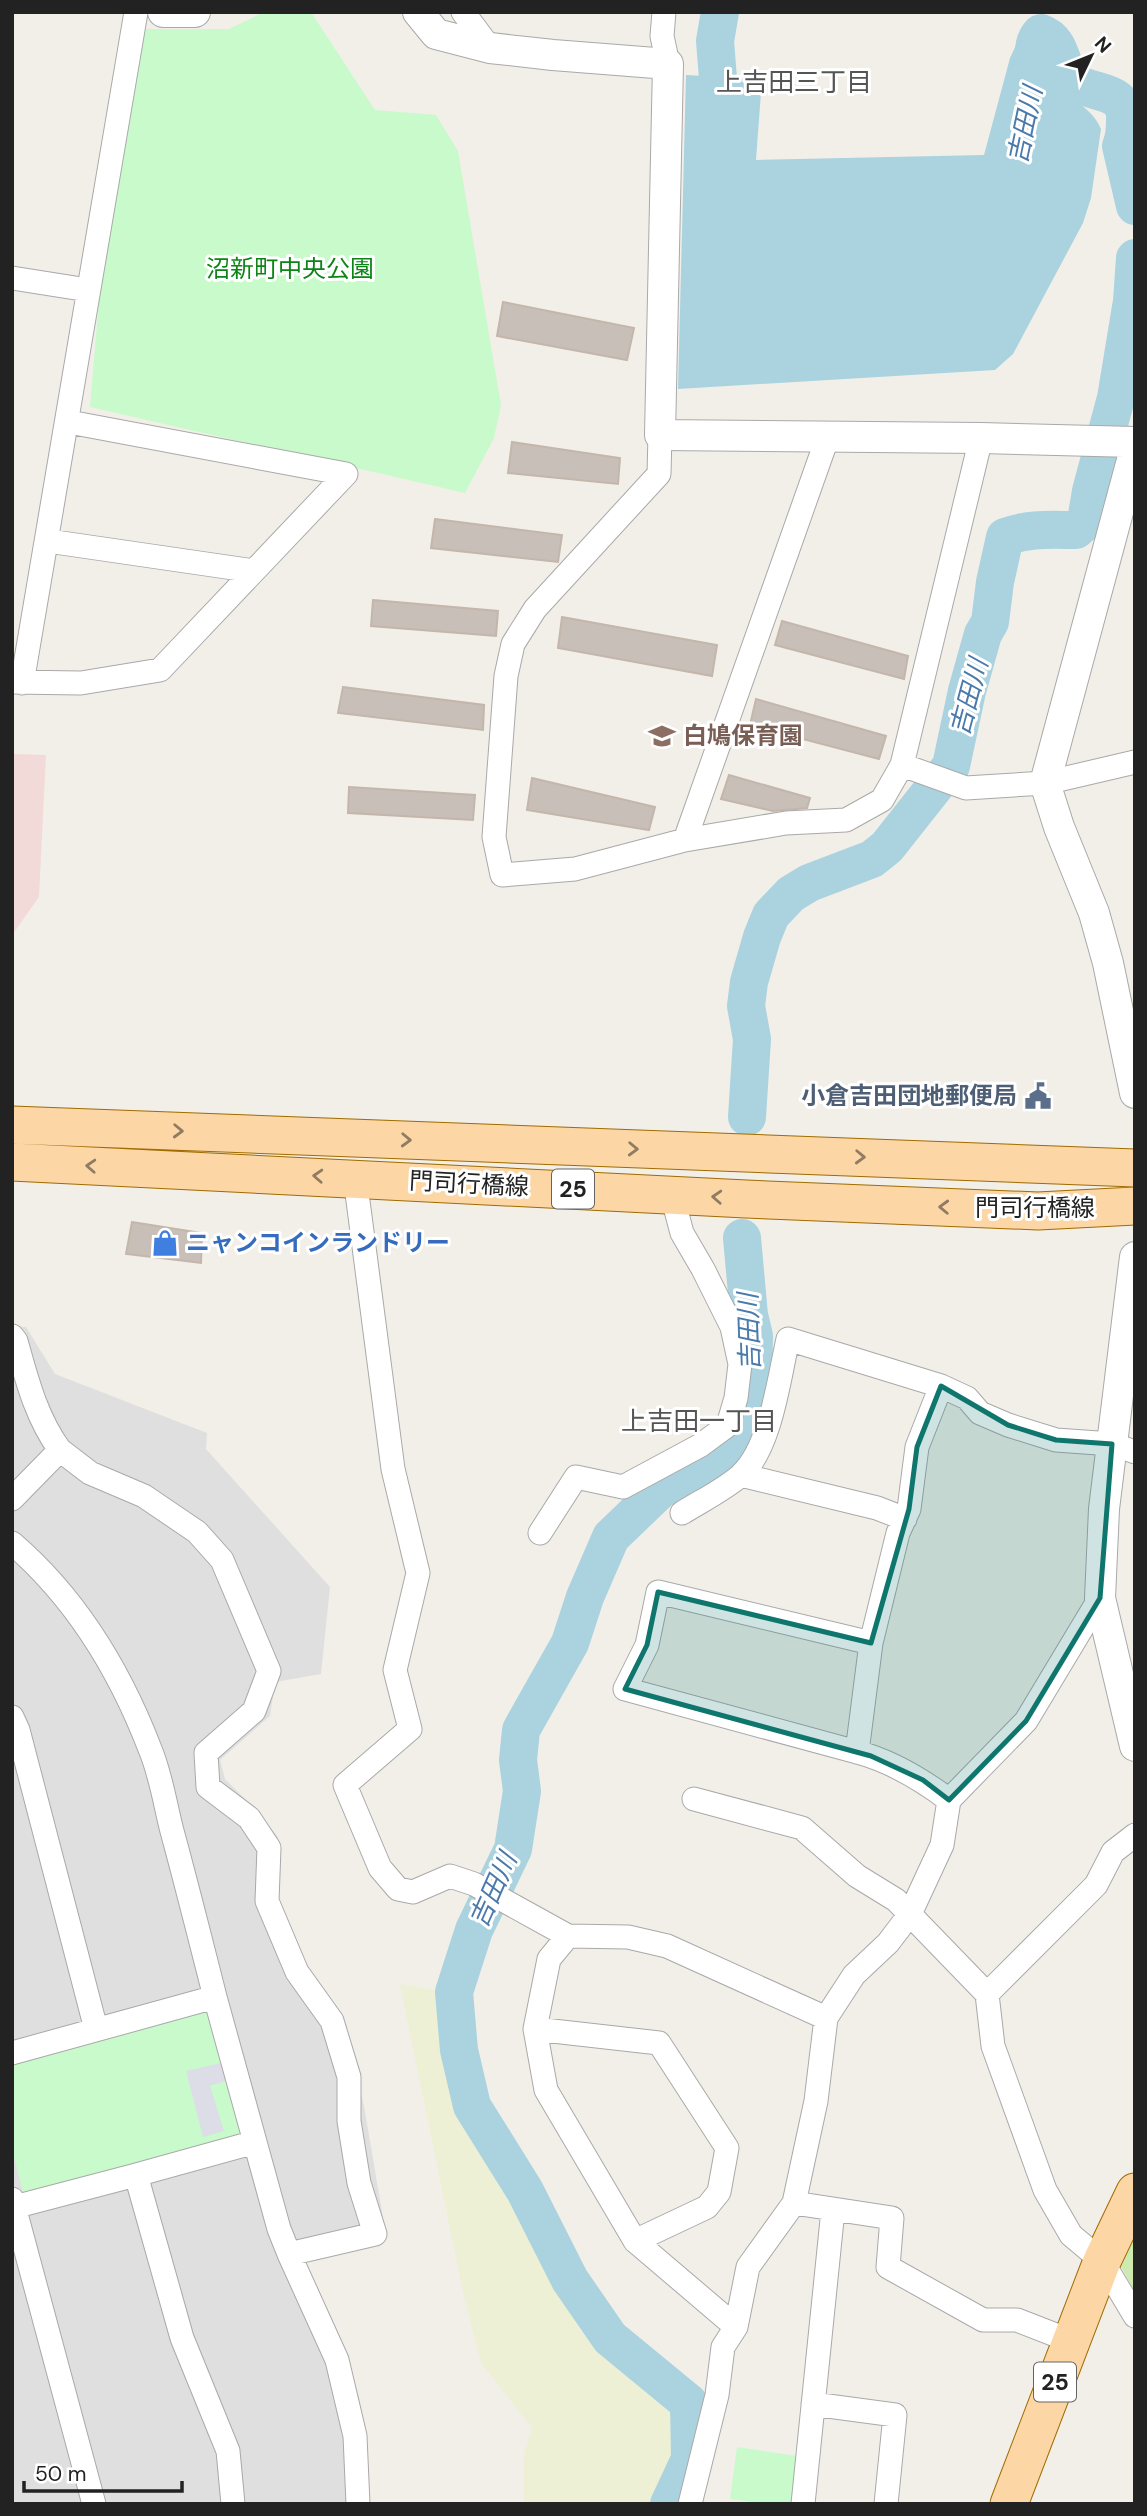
<svg xmlns="http://www.w3.org/2000/svg" width="1147" height="2516" viewBox="0 0 1147 2516" font-family="'DM Sans','Noto Sans JP',sans-serif">
  <style>
    .residential { fill: #e0dfdf }
    .commercial { fill: #f2dad9 }
    .farmland { fill: #eef0d5 }
    .grass { fill: #cdebb0 }
    .park { fill: #c8facc }
    .plaza { fill: #dddde8 }
    .water { fill: #aad3df }
    .lines { fill: none; stroke-linecap: round; stroke-linejoin: round }
    .river { stroke: #aad3df; stroke-width: 38 }
    .building { fill: #c7bfb8; stroke: #c4b6ab; stroke-width: 2 }
    .minor-casing { stroke: #a9a9a9; stroke-width: 25 }
    .tertiary-casing { stroke: #a9a9a9; stroke-width: 32 }
    .primary-casing { stroke: #a06b00; stroke-width: 39 }
    .minor { stroke: #fff; stroke-width: 23 }
    .tertiary { stroke: #fff; stroke-width: 30 }
    .primary { stroke: #fcd6a4; stroke-width: 37 }
    .oneway { stroke: #8f7c63 }
    .marked { fill: #0f766e; fill-opacity: 0.2; stroke: #0f766e; stroke-width: 5; stroke-linejoin: round }
    .labels { text-anchor: middle; stroke-width: 6; stroke-linejoin: round; paint-order: stroke }
    .shield { fill: #fff; stroke: #646464; stroke-width: 2 }
    .shield-label { font-size: 23px; font-weight: bold; fill: #222 }
    .park-label { font-size: 24px; fill: #0c8416; stroke: #fff }
    .education-label { font-size: 24px; font-weight: bold; fill: #785e54; stroke: #fff; text-anchor: start }
    .service-label { font-size: 24px; font-weight: bold; fill: #4e5e75; stroke: #fff; text-anchor: end }
    .street-label { font-size: 24px; fill: #222; stroke: #fff }
    .shop-label { font-size: 24px; font-weight: bold; fill: #366cbe; stroke: #fff; text-anchor: start }
    .neighbourhood-label { font-size: 26px; fill: #555; stroke: #fff }
    .water-label { font-size: 26px; font-style: italic; fill: #4a7aab; stroke: #fff }
  </style>
  <rect width="100%" height="100%" fill="#f2efe9"/>
  <path class="residential" d="M 12,1326 L 26,1327 L 55,1374 L 207,1433 L 206,1449 L 330,1587 L 321,1674 L 275,1682 L 270,1716 L 220,1760 L 225,1779 L 258,1812 L 278,1837 L 274,1904 L 301,1964 L 349,2041 L 364,2106 L 386,2235 L 302,2263 L 359,2397 L 368,2475 L 367,2504 L 12,2504 Z"/>
  <path class="commercial" d="M 12,754 L 46,755 L 39,897 L 12,935 Z"/>
  <path class="farmland" d="M 400,1984 L 435,1990 L 453,2090 L 517,2207 L 581,2332 L 609,2361 L 671,2401 L 684,2423 L 682,2451 L 657,2504 L 524,2504 L 524,2453 L 532,2428 L 481,2363 L 463,2293 Z"/>
  <path class="grass" d="M 1135,2227 L 1135,2292 L 1119,2263 Z"/>
  <path class="park" d="M 264,12 L 311,12 L 375,110 L 436,115 L 458,151 L 501,405 L 494,438 L 465,493 L 90,407 L 99,300 L 141,29 L 229,29 Z
    M 210,2008 L 247,2136 L 23,2192 L 12,2149 L 12,2060 Z
    M 737,2447 L 803,2457 L 796,2504 L 767,2504 L 730,2499 Z"/>
  <path class="plaza" d="M 221,2063 L 226,2081 L 210,2086 L 224,2131 L 203,2137 L 186,2071 Z"/>
  <path class="water" d="M 1017,43 L 1058,66 L 1049,85 C 1068,97 1092,107 1101,129 L 1091,198 L 1083,223 L 1013,354 L 995,370 L 678,389 L 686,75 L 762,79 L 756,160 L 984,155 L 1010,58 Z"/>
  <g class="lines">
    <path class="river" d="M 720,12 L 715,41 L 722,128
      M 1033,105 C 1034,100 1036,94 1036,88 C 1038,72 1027,47 1041,33 C 1062,41 1059,61 1070,77 C 1086,97 1127,85 1125,120 C 1125,129 1125,137 1121,146 L 1135,206
      M 747,1117 L 752,1039 L 746,1006 L 749,982 L 762,937 L 771,915 L 791,894 L 809,883 L 872,859 L 887,847 L 951,766 L 967,691 L 983,634 L 990,622 L 995,582 L 1005,537 C 1028,528 1052,530 1076,530 L 1086,521 L 1091,491 L 1116,398 L 1132,301 L 1135,258
      M 669,2504 L 690,2459 L 689,2403 L 610,2338 L 570,2280 L 525,2191 L 472,2106 L 459,2050 L 454,1992 L 474,1930 L 513,1849 L 522,1791 L 518,1760 L 521,1730 L 570,1643 L 585,1597 L 611,1537 L 661,1489 L 694,1475 L 713,1464 L 733,1447 L 742,1433 L 750,1414 L 753,1388 L 754,1336 L 749,1315 L 742,1238"/>
  </g>
  <path class="building" d="M 503,302 L 634,328 L 627,360 L 497,336 Z
    M 512,442 L 620,458 L 618,484 L 508,473 Z
    M 435,519 L 562,535 L 558,562 L 431,548 Z
    M 373,600 L 498,611 L 496,636 L 371,626 Z
    M 562,617 L 717,645 L 712,676 L 558,648 Z
    M 782,621 L 908,656 L 904,679 L 775,645 Z
    M 343,687 L 484,705 L 483,730 L 338,713 Z
    M 756,699 L 886,736 L 879,759 L 750,725 Z
    M 729,775 L 810,798 L 807,808 L 773,811 L 721,799 Z
    M 532,778 L 655,807 L 649,830 L 527,810 Z
    M 349,787 L 475,795 L 473,820 L 348,813 Z
    M 132,1222 L 202,1233 L 201,1263 L 126,1254 Z"/>
  <g class="lines">
    <defs>
      <path id="minor" d="M 463,12 L 490,48
        M 664,12 L 662,36 L 668,64
        M 12,278 L 88,290
        M 660,435 L 659,474 L 535,609 L 513,644 L 506,676 L 494,837 L 502,875 L 575,869 L 685,840 L 786,823 L 846,820 L 882,800 L 902,765 L 981,438
        M 48,541 L 254,571
        M 12,682 L 81,683 L 160,670 L 346,474 L 69,422
        M 22,683 C 62,460 97,236 136,12
        M 902,765 L 966,788 L 1045,783 L 1135,762
        M 685,840 L 828,436
        M 355,1178 L 393,1469 L 418,1573 L 395,1670 L 410,1729 L 345,1785 L 380,1868 L 398,1889 L 413,1892 L 450,1876 L 474,1884 L 568,1936 L 628,1937 L 667,1946 L 826,2018
        M 12,1336 L 16,1341 C 27,1380 36,1417 60,1450 L 12,1499
        M 941,1386 L 967,1398 L 980,1413 L 1008,1425 L 1056,1440 L 1112,1444 L 1135,1452
        M 60,1450 L 90,1473 L 144,1496 L 197,1532 L 222,1560 L 269,1671 L 254,1711 L 206,1753 L 208,1787 L 249,1818 L 269,1848 L 267,1901 L 297,1972 L 332,2021 L 349,2077 L 349,2121 L 359,2183 L 375,2234 L 289,2254 L 279,2229 L 255,2142
        M 741,1475 L 877,1508 L 905,1519
        M 682,1513 C 701,1501 724,1490 741,1475 C 771,1447 779,1378 788,1339 L 941,1386 L 917,1447 L 909,1509 L 898,1533 L 871,1643
        M 540,1533 L 576,1477 L 623,1487 L 701,1445 L 728,1425 L 736,1398 L 740,1364 L 732,1327 L 703,1269 L 682,1233 L 672,1195
        M 12,1543 C 76,1598 120,1671 150,1749 C 161,1775 165,1804 172,1831 C 187,1886 201,1942 215,1997 L 12,2053
        M 12,1717 L 18,1730 L 96,2029
        M 857,1752 L 871,1643 L 658,1592 L 647,1645 L 625,1689 L 857,1752 C 891,1761 921,1779 949,1800
        M 694,1799 L 802,1828 L 857,1876 L 896,1900 L 987,1994 L 993,2046 L 1045,2190 L 1071,2235 L 1102,2261 L 1135,2316
        M 568,1936 L 549,1959 L 535,2029 L 546,2090 L 635,2241 L 736,2327
        M 987,1994 L 1096,1885 L 1113,1852 L 1135,1835
        M 535,2029 L 659,2043 L 727,2148 L 719,2192 L 707,2207 L 635,2241
        M 136,2175 L 255,2142 L 215,1997
        M 12,2199 L 94,2504
        M 794,2203 L 892,2218 L 888,2267 L 983,2320 L 1017,2320 L 1071,2341
        M 14,2207 L 136,2175 L 182,2338 L 228,2451 L 233,2504
        M 289,2254 L 337,2360 L 355,2436 L 358,2504
        M 813,2404 L 895,2415 L 886,2504
        M 690,2504 L 717,2395 L 723,2347 L 736,2327 L 748,2267 L 794,2203 L 816,2101 L 826,2018 L 854,1975 L 888,1943 L 910,1914 L 942,1845 L 949,1800 L 1026,1721 L 1100,1598
        M 803,2504 L 833,2210"/>
      <path id="tertiary" d="M 163,12 L 195,12
        M 418,12 L 436,34 L 490,48 L 553,55 L 668,64 L 660,435 L 981,438 L 1135,442
        M 1135,449 L 1045,783 L 1059,827 L 1094,913 L 1108,963 L 1135,1093
        M 1135,1257 L 1104,1509 L 1100,1598 L 1135,1746"/>
      <path id="primary" d="M 12,1125 L 1135,1168
        M 12,1162 L 746,1199 L 1038,1211 L 1135,1206
        M 1009,2504 L 1102,2261 L 1135,2192"/>
    </defs>
    <use href="#minor" class="minor-casing"/>
    <use href="#tertiary" class="tertiary-casing"/>
    <use href="#primary" class="primary-casing"/>
    <use href="#minor" class="minor"/>
    <use href="#tertiary" class="tertiary"/>
    <use href="#primary" class="primary"/>
  </g>
  <defs><path id="oneway-chevron" d="M-2-3.5L2.5 0L-2 3.5" fill="none" stroke-width="1.6" stroke-linecap="round" stroke-linejoin="round" transform="scale(1.75)"/></defs>
  <g class="oneway">
    <use href="#oneway-chevron" transform="translate(178 1131) rotate(2)"/>
    <use href="#oneway-chevron" transform="translate(406 1140) rotate(2)"/>
    <use href="#oneway-chevron" transform="translate(633 1149) rotate(2)"/>
    <use href="#oneway-chevron" transform="translate(860 1157) rotate(2)"/>
    <use href="#oneway-chevron" transform="translate(91 1166) rotate(-177)"/>
    <use href="#oneway-chevron" transform="translate(318 1176) rotate(-177)"/>
    <use href="#oneway-chevron" transform="translate(717 1197) rotate(-177)"/>
    <use href="#oneway-chevron" transform="translate(944 1207) rotate(-178)"/>
  </g>
  <path class="marked" d="M 941,1386 L 1008,1425 L 1056,1440 L 1112,1444 L 1100,1598 L 1026,1721 L 949,1800 L 923,1780 L 871,1756 L 625,1689 L 647,1645 L 658,1592 L 871,1643 L 909,1509 L 917,1447 Z"/>
  <defs>
    <symbol id="school-bare" viewBox="-9 -9 18 18"><path d="M0-5L7-2L0 1L-7-2ZM-4 1L0 2.5L4 1V4Q0 6-4 4Z" fill="#8d6e63" stroke="#fff" stroke-width="2.5" paint-order="stroke"/></symbol>
    <symbol id="civic-bare" viewBox="-9 -9 18 18"><path d="M-.6-6.5H3V-4.5H.6V-3L4-1V1h2V6H-6V1h2V-1L-.6-3ZM-1.2 2.5V6h2.4V2.5Z" fill="#5c6f8a" stroke="#fff" stroke-width="2.5" paint-order="stroke"/></symbol>
    <symbol id="shop-bare" viewBox="-9 -9 18 18"><path d="M-5-2.5h2.3a2.7 3.5 0 0 1 5.4 0H5L5.5 6h-11ZM-1.5-2.5h3a1.5 2.3 0 0 0-3 0Z" fill="#3f7fe0" stroke="#fff" stroke-width="2.5" paint-order="stroke"/></symbol>
  </defs>
  <g fill-rule="evenodd">
    <use href="#school-bare" x="643" y="717" width="38" height="38"/>
    <use href="#civic-bare" x="1019" y="1077" width="38" height="38"/>
    <use href="#shop-bare" x="146" y="1224" width="38" height="38"/>
  </g>
  <g class="labels">
    <g class="shield">
      <rect x="552" y="1169.5" width="42" height="39" rx="5"/>
      <rect x="1034" y="2362.5" width="42" height="39" rx="5"/>
    </g>
    <g class="shield-label">
      <text x="573" y="1197">25</text>
      <text x="1055" y="2390">25</text>
    </g>
    <g class="park-label">
      <text x="290" y="277">沼新町中央公園</text>
    </g>
    <g class="education-label">
      <text x="683" y="744">白鳩保育園</text>
    </g>
    <g class="service-label">
      <text x="1017" y="1104">小倉吉田団地郵便局</text>
    </g>
    <g class="street-label">
      <text transform="translate(469 1184) rotate(3)" y="8">門司行橋線</text>
      <text x="1035" y="1216">門司行橋線</text>
    </g>
    <g class="shop-label">
      <text x="186" y="1251">ニャンコインランドリー</text>
    </g>
    <g class="neighbourhood-label">
      <text x="794" y="91">上吉田三丁目</text>
      <text x="699" y="1430">上吉田一丁目</text>
    </g>
    <g class="water-label">
      <text transform="translate(1025 125) rotate(-78)" y="9">吉田川</text>
      <text transform="translate(969 697) rotate(-75)" y="9">吉田川</text>
      <text transform="translate(749 1332) rotate(-92)" y="9">吉田川</text>
      <text transform="translate(493 1890) rotate(-66)" y="9">吉田川</text>
    </g>
  </g>
  <rect width="1147" height="2516" fill="none" stroke="#222222" stroke-width="28"/>
  <g transform="translate(1091 56) rotate(47)" stroke="#ffffff" stroke-width="5" paint-order="stroke">
  <path d="M0-5L12 26L0 18L-12 26Z" fill="#222222"/>
  <text y="-10" font-size="19" font-weight="bold" text-anchor="middle" fill="#222222">N</text>
  </g>
  <path d="M24 2481v10h158v-10" fill="none" stroke="#222222" stroke-width="3.5"/>
  <text x="35" y="2481" font-size="21" fill="#222222" stroke="#ffffff" stroke-width="5" paint-order="stroke">50 m</text>
</svg>
